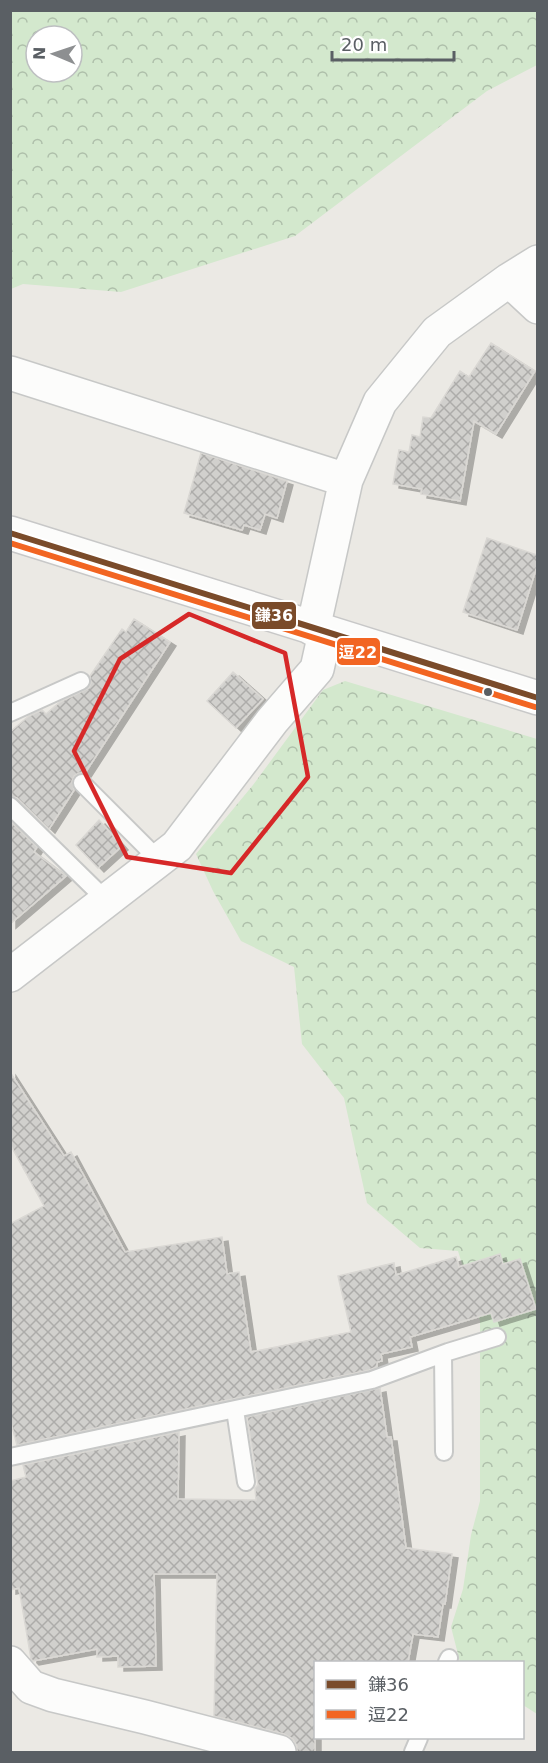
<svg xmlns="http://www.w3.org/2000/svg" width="548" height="1763" viewBox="0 0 548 1763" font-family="'DejaVu Sans','Noto Sans JP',sans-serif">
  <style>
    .forest { fill: url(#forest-crowns); fill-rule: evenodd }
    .building { fill: url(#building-cross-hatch); stroke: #dad8d4; stroke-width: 1.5; filter: url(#shadow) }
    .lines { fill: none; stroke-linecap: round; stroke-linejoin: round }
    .lane-casing { stroke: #c7c8c7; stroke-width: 20 }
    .street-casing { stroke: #c7c8c7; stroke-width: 36 }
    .secondary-casing { stroke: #c8c8c8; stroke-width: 36 }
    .lane { stroke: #fcfcfb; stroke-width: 16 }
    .street { stroke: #fcfcfb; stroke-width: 33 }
    .secondary { stroke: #fcfcfb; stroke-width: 33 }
    .bus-1-casing { stroke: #fff; stroke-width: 10 }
    .bus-2-casing { stroke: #fff; stroke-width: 10 }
    .bus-1 { stroke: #7a4b2a; stroke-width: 6 }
    .bus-2 { stroke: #f26522; stroke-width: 6 }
    .marked { fill: none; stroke: #d62828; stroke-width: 4.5; stroke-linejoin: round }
    .bus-dot { fill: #5a5f64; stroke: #fff; stroke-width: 2 }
    .line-badge { stroke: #fff; stroke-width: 2 }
    .badge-label { font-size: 16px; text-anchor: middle; font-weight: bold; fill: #fff }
  </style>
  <defs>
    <pattern id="forest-crowns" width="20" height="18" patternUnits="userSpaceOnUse" patternTransform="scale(1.5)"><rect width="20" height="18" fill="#d3e8cd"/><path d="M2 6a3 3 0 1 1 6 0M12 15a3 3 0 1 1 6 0" fill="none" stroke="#aebfaa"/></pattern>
    <pattern id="building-cross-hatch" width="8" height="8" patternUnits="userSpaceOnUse" patternTransform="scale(1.5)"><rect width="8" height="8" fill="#d1d0cd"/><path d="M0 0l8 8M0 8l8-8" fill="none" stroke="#adacaa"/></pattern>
    <filter id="shadow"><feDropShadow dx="6" dy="4" stdDeviation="0" flood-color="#0004"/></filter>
  </defs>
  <rect width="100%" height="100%" fill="#ebe9e4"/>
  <path class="forest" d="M 10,11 L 537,11 L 537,65 L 487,91 L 295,236 L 121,292 L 23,284 L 11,289 ZM 36,36 L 72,36 L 72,72 L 36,72 Z
    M 345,681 L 537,739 L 537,1714 L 523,1705 L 522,1662 L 460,1662 L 451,1627 L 463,1589 L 471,1535 L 480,1501 L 480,1321 L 458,1251 L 420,1248 L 367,1203 L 344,1098 L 302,1044 L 294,967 L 241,941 L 213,891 L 196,854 L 253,785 L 323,690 Z"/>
  <path class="building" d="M 491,343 L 535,371 L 496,434 L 474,421 L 460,501 L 421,494 L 422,489 L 393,484 L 399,450 L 409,452 L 412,435 L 420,437 L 423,417 L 431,418 L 460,371 L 469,377 Z
    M 201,453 L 287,481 L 277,518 L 265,514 L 260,530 L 244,525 L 242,530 L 184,513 Z
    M 487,538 L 537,555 L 537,566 L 517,630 L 463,612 Z
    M 134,619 L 170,642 L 85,773 L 79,773 L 74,776 L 72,781 L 74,790 L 49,829 L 17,798 L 10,796 L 10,732 L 29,716 L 42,710 L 46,714 L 60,702 L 89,688 L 91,683 L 90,676 L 122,629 L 126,632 Z
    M 233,672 L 263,699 L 236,728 L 207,701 Z
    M 99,820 L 122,846 L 98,868 L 76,845 Z
    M 10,821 L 37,847 L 34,852 L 66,876 L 10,924 Z
    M 10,1072 L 64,1156 L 71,1152 L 125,1252 L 222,1237 L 227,1274 L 239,1272 L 251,1352 L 351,1332 L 338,1276 L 394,1263 L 396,1275 L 456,1257 L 459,1267 L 500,1254 L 503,1264 L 520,1259 L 536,1309 L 494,1322 L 491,1313 L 410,1337 L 412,1347 L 381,1354 L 382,1361 L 377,1362 L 377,1367 L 369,1370 L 17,1445 L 10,1419 L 10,1224 L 44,1206 L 10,1144 Z
    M 380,1388 L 387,1437 L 391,1437 L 406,1548 L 452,1554 L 445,1604 L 443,1604 L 438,1637 L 413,1634 L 408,1662 L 315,1662 L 315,1752 L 297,1752 L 297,1746 L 293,1739 L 284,1734 L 214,1716 L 217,1574 L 154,1574 L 156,1666 L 118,1667 L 118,1656 L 97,1657 L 97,1649 L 33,1661 L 31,1659 L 19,1588 L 10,1590 L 10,1481 L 26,1477 L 23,1465 L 179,1432 L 178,1499 L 256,1500 L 255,1488 L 258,1485 L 247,1417 Z"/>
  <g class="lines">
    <defs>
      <path id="lane" d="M 10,713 L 81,681
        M 82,783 L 159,860
        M 10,806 L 107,901
        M 443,1354 L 444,1452
        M 235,1410 L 246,1482
        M 10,1457 L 372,1380 L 448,1352 L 497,1337
        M 447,1662 L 449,1658
        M 413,1752 L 419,1738"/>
      <path id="street" d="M 509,280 L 538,307
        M 10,373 L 346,480
        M 313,629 L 346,480 L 380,402 L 437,332 L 509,280 L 538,262
        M 10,975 L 177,846 L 272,721 L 317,669 L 325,633
        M 10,1663 L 31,1687 L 53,1695 L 145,1717 L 279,1752"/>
      <path id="secondary" d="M 10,533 L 538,698"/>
    </defs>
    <use href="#lane" class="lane-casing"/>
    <use href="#street" class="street-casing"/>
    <use href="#secondary" class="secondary-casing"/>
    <use href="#lane" class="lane"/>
    <use href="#street" class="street"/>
    <use href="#secondary" class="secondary"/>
    <defs>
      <path id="bus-1" d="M 10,533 L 538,698"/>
      <path id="bus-2" d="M 10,543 L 535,707"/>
    </defs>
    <use href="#bus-1" class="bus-1-casing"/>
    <use href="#bus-2" class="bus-2-casing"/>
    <use href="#bus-1" class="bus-1"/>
    <use href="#bus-2" class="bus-2"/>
  </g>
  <path class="marked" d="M 189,614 L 285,653 L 308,777 L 231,873 L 127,857 L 74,751 L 120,659 Z"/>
  <circle class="bus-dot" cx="488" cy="692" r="5"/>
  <g class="line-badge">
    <rect x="251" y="601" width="46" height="29" rx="6" fill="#7a4b2a"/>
    <rect x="336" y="637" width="45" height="29" rx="6" fill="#f26522"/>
  </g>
  <g class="badge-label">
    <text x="274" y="621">鎌36</text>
    <text x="358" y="658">逗22</text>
  </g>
  <rect width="548" height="1763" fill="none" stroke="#5a5f64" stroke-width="24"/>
  <rect x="314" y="1661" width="210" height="78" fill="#ffffff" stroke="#bdbfc1" stroke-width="1.5"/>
  <rect x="326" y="1680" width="30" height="9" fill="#7a4b2a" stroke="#bdbfc1" stroke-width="1.5"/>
  <text x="368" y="1691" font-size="18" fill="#5a5f64">鎌36</text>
  <rect x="326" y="1710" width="30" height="9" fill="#f26522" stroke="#bdbfc1" stroke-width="1.5"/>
  <text x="368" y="1721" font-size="18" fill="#5a5f64">逗22</text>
  <g transform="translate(54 54) rotate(272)"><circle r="28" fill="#ffffff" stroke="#bdbfc1" stroke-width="1.5"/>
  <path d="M0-4.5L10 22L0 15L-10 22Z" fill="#8d8f91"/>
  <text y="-9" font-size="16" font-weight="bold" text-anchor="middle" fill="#5a5f64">N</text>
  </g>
  <path d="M332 51v9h122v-9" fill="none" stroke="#5a5f64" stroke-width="3"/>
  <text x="341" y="51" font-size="18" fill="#5a5f64" stroke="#ffffff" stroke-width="4.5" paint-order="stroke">20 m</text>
</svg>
